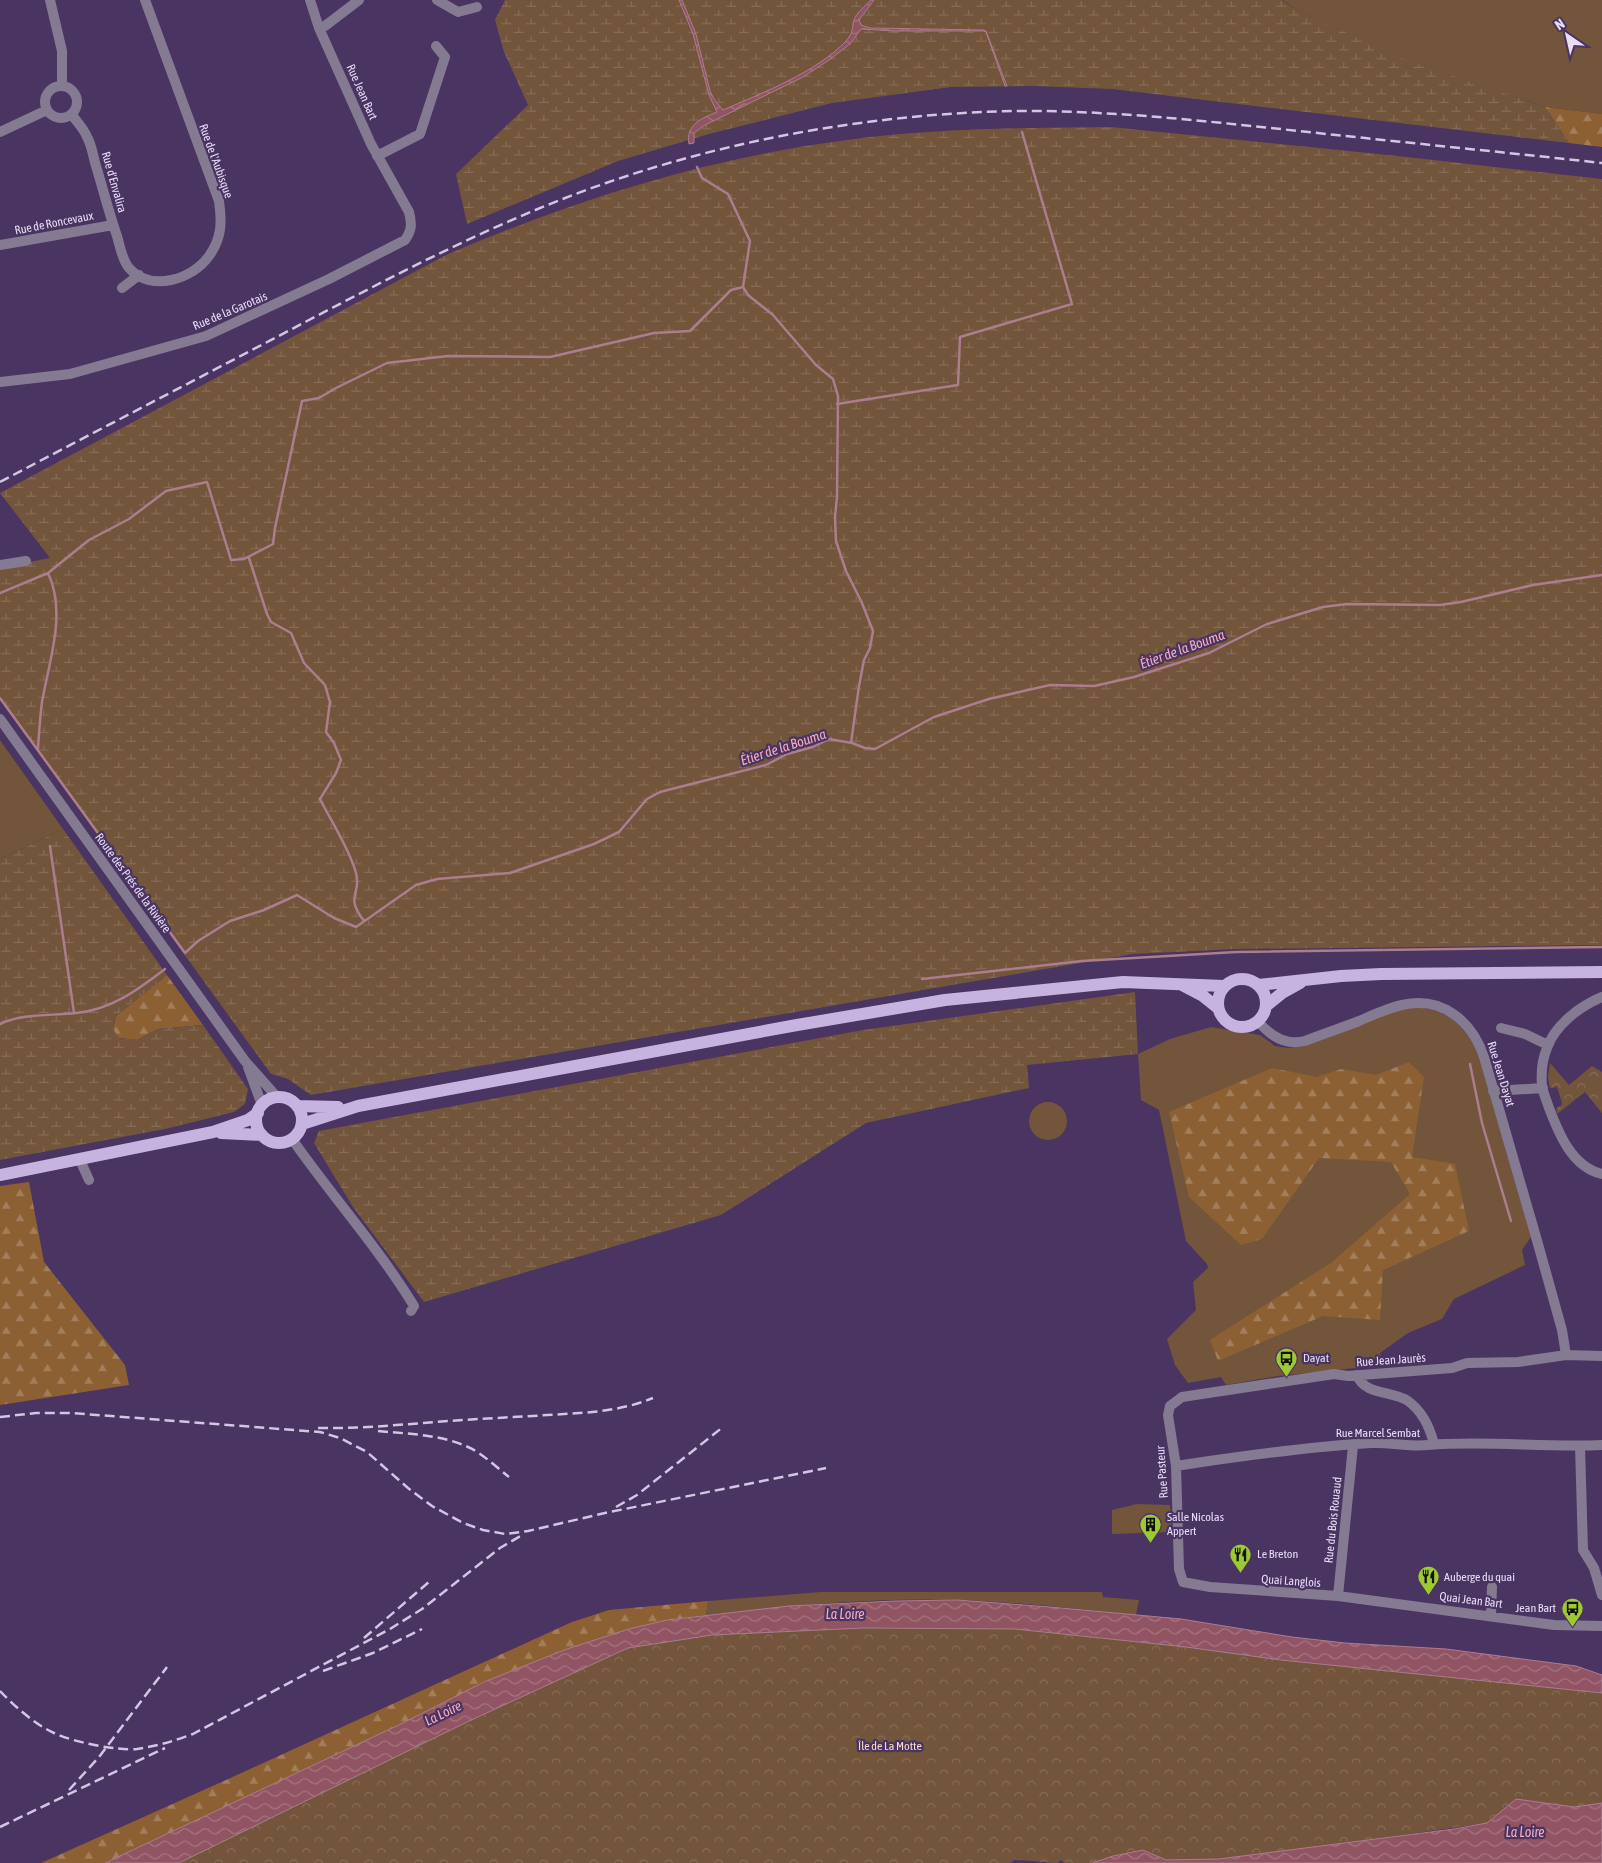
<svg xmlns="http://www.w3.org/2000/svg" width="1602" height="1863" viewBox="0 0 1602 1863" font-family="'Asap Condensed',sans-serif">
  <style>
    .green { fill: #72553a }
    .forest { fill: url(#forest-firs) }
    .wetland { fill: url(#wetland-marsh) }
    .park { fill: url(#park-crowns) }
    .water { fill: url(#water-waves); stroke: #ab7d8f }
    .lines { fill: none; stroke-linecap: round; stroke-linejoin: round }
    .stream { stroke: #ab7d8f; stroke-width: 2.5 }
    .minor { stroke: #847a91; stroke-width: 10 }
    .major { stroke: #c7b3e0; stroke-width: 12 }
    .rail { stroke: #d3c6e3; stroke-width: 2.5; stroke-dasharray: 10 5; stroke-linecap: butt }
    .labels { text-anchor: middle; stroke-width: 4.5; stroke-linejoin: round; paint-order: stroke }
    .street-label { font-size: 12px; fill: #e8dcf7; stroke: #4a3461 }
    .poi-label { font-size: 12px; fill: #e8dcf7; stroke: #4a3461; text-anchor: start }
    .park-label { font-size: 12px; fill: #f7dbc2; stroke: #4a3461 }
    .water-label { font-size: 14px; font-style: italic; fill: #f7acbc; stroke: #4a3461 }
  </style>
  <defs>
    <pattern id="forest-firs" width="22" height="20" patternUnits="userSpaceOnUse" patternTransform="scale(1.25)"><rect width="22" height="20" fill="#8c6033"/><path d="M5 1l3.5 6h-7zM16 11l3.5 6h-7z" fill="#a27e5b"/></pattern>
    <pattern id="wetland-marsh" width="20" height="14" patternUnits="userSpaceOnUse" patternTransform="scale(1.25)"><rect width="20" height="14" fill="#72553a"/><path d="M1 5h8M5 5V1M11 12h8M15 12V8" fill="none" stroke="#866d57"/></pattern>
    <pattern id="park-crowns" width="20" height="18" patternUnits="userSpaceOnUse" patternTransform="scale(1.25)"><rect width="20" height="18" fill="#72553a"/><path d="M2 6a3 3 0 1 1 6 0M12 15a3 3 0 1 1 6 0" fill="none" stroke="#866d57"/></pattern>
    <pattern id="water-waves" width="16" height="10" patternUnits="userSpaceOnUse" patternTransform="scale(1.25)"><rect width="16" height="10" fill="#915462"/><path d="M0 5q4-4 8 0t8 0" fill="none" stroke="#a67481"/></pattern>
  </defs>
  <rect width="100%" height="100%" fill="#4a3461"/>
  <path class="green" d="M 1283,0 L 1602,0 L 1602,114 L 1545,107 L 1406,61 L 1297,10 Z
    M 0,740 L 63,829 L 0,859 Z
    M 1419,1007 C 1453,1014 1456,1020 1476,1046 L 1531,1237 L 1522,1250 L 1525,1265 L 1454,1299 L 1442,1319 L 1408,1333 L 1380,1353 L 1384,1365 L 1278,1376 L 1226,1385 L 1221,1377 L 1188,1383 L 1175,1365 L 1167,1339 L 1196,1310 L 1193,1282 L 1208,1268 L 1207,1264 L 1186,1241 L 1159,1110 L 1141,1100 L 1138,1054 L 1170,1039 L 1211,1027 L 1260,1035 L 1275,1046 L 1288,1048 L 1305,1046 L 1396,1010 Z
    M1029 1121a19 19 0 1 1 38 0a19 19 0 1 1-38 0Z
    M 1137,1504 L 1170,1505 L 1172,1532 L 1112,1534 L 1112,1510 Z
    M 821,1592 L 1102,1592 L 1103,1597 L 1139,1600 L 1136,1615 C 1077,1609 1017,1602 957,1600 C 874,1597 789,1606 706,1615 L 708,1601 Z"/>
  <path class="forest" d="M 1545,107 L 1602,114 L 1602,147 L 1569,143 Z
    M 167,975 L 203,1025 L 158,1029 L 137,1040 L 118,1038 L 113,1029 L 116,1016 Z
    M 1409,1062 L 1424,1077 L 1412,1157 L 1455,1164 L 1469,1231 L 1383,1270 L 1380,1320 L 1323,1316 L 1218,1361 L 1210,1340 L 1331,1263 L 1410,1194 L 1391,1162 L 1319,1158 L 1262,1239 L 1241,1245 L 1189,1197 L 1169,1112 L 1272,1068 L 1317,1077 L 1341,1069 L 1376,1075 Z
    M 29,1182 L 44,1262 L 125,1365 L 129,1385 L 0,1405 L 0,1186 Z
    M 708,1601 L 706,1615 L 667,1620 L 629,1629 L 564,1650 L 484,1682 L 403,1723 L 105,1863 L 41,1863 L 226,1780 L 572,1622 L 609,1610 Z"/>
  <path class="wetland" d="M 505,0 L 1282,0 L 1297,10 L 1406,60 L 1545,107 L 1569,143 L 1112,89 L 1035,86 L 951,87 L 832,103 L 709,134 L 618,161 L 467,224 L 456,174 L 528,105 L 504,52 L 495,20 Z
    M 1111,127 L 1398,156 L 1602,179 L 1602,945 L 1236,949 L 1133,954 L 311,1095 L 288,1079 L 271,1074 L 0,700 L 0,568 L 50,558 L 0,493 L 446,255 C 572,201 704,159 840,141 C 929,128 1020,128 1111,127 Z
    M 63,829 L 167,975 L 116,1016 L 113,1029 L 118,1038 L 137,1040 L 158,1029 L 203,1025 L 248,1089 L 245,1104 L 234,1112 L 165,1129 L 0,1160 L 0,859 Z
    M 1135,992 L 1138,1054 L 1027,1065 L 1029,1088 L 866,1123 L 721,1215 L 424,1302 L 353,1207 L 314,1143 L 319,1131 L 863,1030 Z"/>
  <path class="park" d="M 1550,1063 L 1569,1085 L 1592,1066 L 1602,1072 L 1602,1113 L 1585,1092 L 1557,1114 L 1556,1108 L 1561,1106 L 1562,1103 L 1557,1087 L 1550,1088 L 1548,1077 Z
    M 863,1628 L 1015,1629 L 1186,1647 L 1281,1660 L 1602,1693 L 1602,1803 L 1574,1807 L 1516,1799 L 1487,1823 L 1331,1845 L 1219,1859 L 1166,1860 L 1143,1850 L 1113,1856 L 1092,1863 L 1065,1863 L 1060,1860 L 1058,1863 C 1042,1863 1029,1860 1014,1860 L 1010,1863 L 179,1863 L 467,1722 L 628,1648 L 712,1635 Z"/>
  <path class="water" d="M 679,0 L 682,0 L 696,34 L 710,91 L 714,99 L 723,110 C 762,93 817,72 846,41 C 853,33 852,29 854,20 C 856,13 866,5 871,0 L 874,0 L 859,20 L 861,25 L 870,28 L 984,30 L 986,31 L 1007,86 L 1005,86 L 986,32 L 984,31 L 894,31 L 861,29 L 850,44 L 829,60 L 803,77 L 705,125 L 694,133 L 694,143 L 689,144 C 685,125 702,118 717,112 L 709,95 L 693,34 Z
    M 957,1600 L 1050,1607 L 1181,1619 L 1292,1637 L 1345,1643 L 1446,1649 L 1576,1666 L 1602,1675 L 1602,1693 L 1281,1660 L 1186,1647 L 1015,1629 L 863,1628 L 712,1635 L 628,1648 L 467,1722 L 179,1863 L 105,1863 L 403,1723 L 484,1682 L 564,1650 L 629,1629 L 667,1620 L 789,1606 L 895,1601 Z
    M 1516,1799 L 1574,1807 L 1602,1803 L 1602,1863 L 1092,1863 L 1113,1856 L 1143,1850 L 1166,1860 L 1219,1859 L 1454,1829 L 1487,1823 Z"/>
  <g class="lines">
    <path class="stream" d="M 743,287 L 748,295 L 773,315 L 816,365 L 833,379 L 838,396 L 837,497 L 835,517 L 836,541 L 846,571 L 862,603 L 873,631 L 870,648 L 864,660 L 859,686 L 851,743
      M 837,404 L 958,385 L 960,337 L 1072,304 L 1022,132
      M 249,558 L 267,614 L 271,622 L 291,633 L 304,663 L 325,685 L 330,702 L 326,732 L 334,743 L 341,760 L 336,773 L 320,799 C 331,821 350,850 356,873 C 362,895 344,895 364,921
      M 0,593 L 48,573 L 89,540 L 129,519 L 166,491 L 207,482 L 231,560 L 244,559 L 273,544 L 275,528 L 302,401 L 319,398 L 336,388 L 387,363 L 448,356 L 550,357 L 654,333 L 690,331 L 731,290 L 743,287 L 750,241 L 728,194 L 702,178 L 697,167
      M 0,698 L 185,953 L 198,941 L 230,921 L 264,910 L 297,895 L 334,918 L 356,927 L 416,885 L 437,879 L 510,873 L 594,844 L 619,832 L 647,799 L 660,792 L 766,765 L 787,754 L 813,747 L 829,739 L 852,743 L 865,748 L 875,749 L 934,717 L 989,699 L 1050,685 L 1094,686 L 1134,677 L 1209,653 L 1267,624 L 1323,607 L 1347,604 L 1440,605 L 1461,602 L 1533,585 L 1602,575
      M 38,748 C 39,733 40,717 42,702 C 49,661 67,613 48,573
      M 50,846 L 74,1013
      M 922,979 L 1082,961 L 1236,952 L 1602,947
      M 0,1024 C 23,1013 51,1016 76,1013 C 111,1010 139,989 165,969
      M 1470,1064 L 1482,1123 L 1511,1221"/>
    <path class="minor" d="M 50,0 L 62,51 L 62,86
      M 437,0 L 458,12 L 477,7
      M 319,28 L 325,26 L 359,0
      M45 102a16 16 0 1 1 32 0a16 16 0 1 1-32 0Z
      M 72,115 C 77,122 84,129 87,137 C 92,145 93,157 96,166 C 103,189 109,213 117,236 C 120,246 122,260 129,268 C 151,293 193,279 209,256 C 222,238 222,222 219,201 L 145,0
      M 0,132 L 47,110
      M 377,156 L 420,134 L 445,57 L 436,46
      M 0,245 L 113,225
      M 122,288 L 139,275
      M 0,382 L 70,374 L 206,336 L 329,279 L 405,240 C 412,230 412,224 409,212 L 371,144 L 319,28 L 310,0
      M 0,565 L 26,561
      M 0,719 L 245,1061 L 277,1097
      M 1602,997 C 1580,1006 1555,1025 1547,1048 C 1542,1060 1541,1074 1542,1086 C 1543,1093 1547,1101 1549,1108 C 1559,1134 1572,1167 1602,1174
      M 1258,1021 C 1270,1036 1285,1046 1305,1041 C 1323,1034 1341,1028 1359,1021 C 1373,1015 1388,1008 1402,1005 C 1442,996 1472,1021 1484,1057 L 1538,1244 L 1562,1330 L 1566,1355
      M 1501,1028 L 1525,1034 L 1548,1045
      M 248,1067 L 262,1105
      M 1493,1091 L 1543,1088
      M 292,1139 C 331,1195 378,1247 414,1306 L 411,1311
      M 80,1160 L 89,1180
      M 1602,1356 L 1566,1355 L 1518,1362 L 1467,1363 L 1452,1368 L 1348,1376 L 1334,1374 L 1182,1397 L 1170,1406 L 1168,1415 L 1176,1466 L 1179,1569 L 1183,1582 L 1210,1587 L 1338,1596 L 1554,1625 L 1602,1626
      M 1357,1375 C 1365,1396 1392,1390 1408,1401 C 1422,1411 1430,1428 1434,1444
      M 1580,1446 L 1583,1550 L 1594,1568 L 1602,1595
      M 1176,1466 C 1241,1456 1306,1447 1371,1443 C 1390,1442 1409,1447 1428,1445 C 1486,1440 1544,1448 1602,1445
      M 1338,1596 L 1353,1446
      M 1491,1615 L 1492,1587"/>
    <path class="major" d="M1218 1003a24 24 0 1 1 48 0a24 24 0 1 1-48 0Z
      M 1182,985 L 1203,996 L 1218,1008
      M 1258,985 L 1341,976 L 1381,974 L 1602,972
      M 1266,1006 L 1282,993 L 1300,983
      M256 1120a23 23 0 1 1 46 0a23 23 0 1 1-46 0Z
      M 297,1106 L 338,1107
      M 302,1124 L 358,1106 L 797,1025 L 945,1000 L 1123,982 L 1224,986
      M 221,1133 L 262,1135
      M 0,1175 L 213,1132 L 248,1120 L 258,1113"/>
    <path class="rail" d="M 0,482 C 102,428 205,375 307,321 C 405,270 502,219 606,183 C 736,138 875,114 1013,111 C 1109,110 1204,121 1299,131 C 1400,142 1501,152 1602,163
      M 0,1417 L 36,1413 L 71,1413 L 320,1432 L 340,1438 L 367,1452 L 408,1488 L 432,1506 L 463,1523 L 483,1530 L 505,1534 L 528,1531 L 605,1513 L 826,1468
      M 318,1428 C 367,1429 415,1423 463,1420 C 491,1418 519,1417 547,1415 C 583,1413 619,1412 653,1398
      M 378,1431 C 408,1434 439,1434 468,1447 C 482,1453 496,1467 509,1477
      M 616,1507 L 637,1495 L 723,1427
      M 364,1638 L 430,1581
      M 323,1671 L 373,1653 L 422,1629
      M 0,1691 C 14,1706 36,1725 54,1733 C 73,1742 117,1751 137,1749 C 157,1746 174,1741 193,1734 L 390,1629 L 422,1609 L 500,1548 L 524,1534
      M 69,1790 L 99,1757 L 167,1667
      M 0,1827 L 165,1748"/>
  </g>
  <defs>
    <symbol id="bus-pin" viewBox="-11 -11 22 30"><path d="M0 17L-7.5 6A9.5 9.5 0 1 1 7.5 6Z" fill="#9dca30" stroke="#4a3461"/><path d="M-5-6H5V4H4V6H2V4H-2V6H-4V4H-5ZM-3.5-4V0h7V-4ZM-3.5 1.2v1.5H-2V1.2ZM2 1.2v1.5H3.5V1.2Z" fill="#111"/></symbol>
    <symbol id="building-pin" viewBox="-11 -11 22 30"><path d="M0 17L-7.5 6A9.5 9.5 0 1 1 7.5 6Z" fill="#9dca30" stroke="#4a3461"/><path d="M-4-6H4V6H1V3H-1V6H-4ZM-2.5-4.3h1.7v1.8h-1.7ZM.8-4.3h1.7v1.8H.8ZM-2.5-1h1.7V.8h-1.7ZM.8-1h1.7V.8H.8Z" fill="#111"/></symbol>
    <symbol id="restaurant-pin" viewBox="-11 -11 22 30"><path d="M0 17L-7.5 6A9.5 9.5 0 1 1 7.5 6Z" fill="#9dca30" stroke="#4a3461"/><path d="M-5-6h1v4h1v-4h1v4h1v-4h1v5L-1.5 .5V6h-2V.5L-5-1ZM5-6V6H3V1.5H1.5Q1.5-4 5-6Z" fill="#111"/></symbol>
  </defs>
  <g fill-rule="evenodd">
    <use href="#bus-pin" x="1274" y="1346" width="25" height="34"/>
    <use href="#building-pin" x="1138" y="1512" width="25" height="34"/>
    <use href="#restaurant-pin" x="1228" y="1542" width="25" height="34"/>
    <use href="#restaurant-pin" x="1416" y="1564" width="25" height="34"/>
    <use href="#bus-pin" x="1560" y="1596" width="25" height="34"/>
  </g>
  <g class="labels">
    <g class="street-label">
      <text transform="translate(362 92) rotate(66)" y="4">Rue Jean Bart</text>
      <text transform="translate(216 161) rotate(70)" y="4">Rue de l'Aubisque</text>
      <text transform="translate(114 182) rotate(74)" y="4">Rue d'Envalira</text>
      <text transform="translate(54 223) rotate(-11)" y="4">Rue de Roncevaux</text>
      <text transform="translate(230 311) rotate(-23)" y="4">Rue de la Garotais</text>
      <text transform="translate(133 883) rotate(54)" y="4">Route des Prés de la Rivière</text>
      <text transform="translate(1501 1074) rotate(73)" y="4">Rue Jean Dayat</text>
      <text transform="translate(1391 1360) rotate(-4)" y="4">Rue Jean Jaurès</text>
      <text x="1378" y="1437">Rue Marcel Sembat</text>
      <text transform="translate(1162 1472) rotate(-94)" y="4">Rue Pasteur</text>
      <text transform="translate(1333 1520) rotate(-84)" y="4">Rue du Bois Rouaud</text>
      <text transform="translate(1291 1581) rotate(4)" y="4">Quai Langlois</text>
      <text transform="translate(1471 1600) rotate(7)" y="4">Quai Jean Bart</text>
    </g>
    <g class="poi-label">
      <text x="1303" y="1362">Dayat</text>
      <text x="1167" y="1521">Salle Nicolas<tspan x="1167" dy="14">Appert</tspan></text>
      <text x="1257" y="1558">Le Breton</text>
      <text x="1444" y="1581">Auberge du quai</text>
      <text x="1556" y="1612" text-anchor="end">Jean Bart</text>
    </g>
    <g class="park-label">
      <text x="890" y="1750">Île de La Motte</text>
    </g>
    <g class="water-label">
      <text transform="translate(1182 649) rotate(-20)" y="5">Étier de la Bouma</text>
      <text transform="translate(783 747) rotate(-18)" y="5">Étier de la Bouma</text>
      <text x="845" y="1619">La Loire</text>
      <text transform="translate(443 1713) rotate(-26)" y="5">La Loire</text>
      <text x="1525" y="1837">La Loire</text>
    </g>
  </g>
  <g transform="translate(1567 35) rotate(326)" stroke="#4a3461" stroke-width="4" paint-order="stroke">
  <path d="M0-4L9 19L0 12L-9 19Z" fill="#e8dcf7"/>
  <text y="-8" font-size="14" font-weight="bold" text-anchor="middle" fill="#e8dcf7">N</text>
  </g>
</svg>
